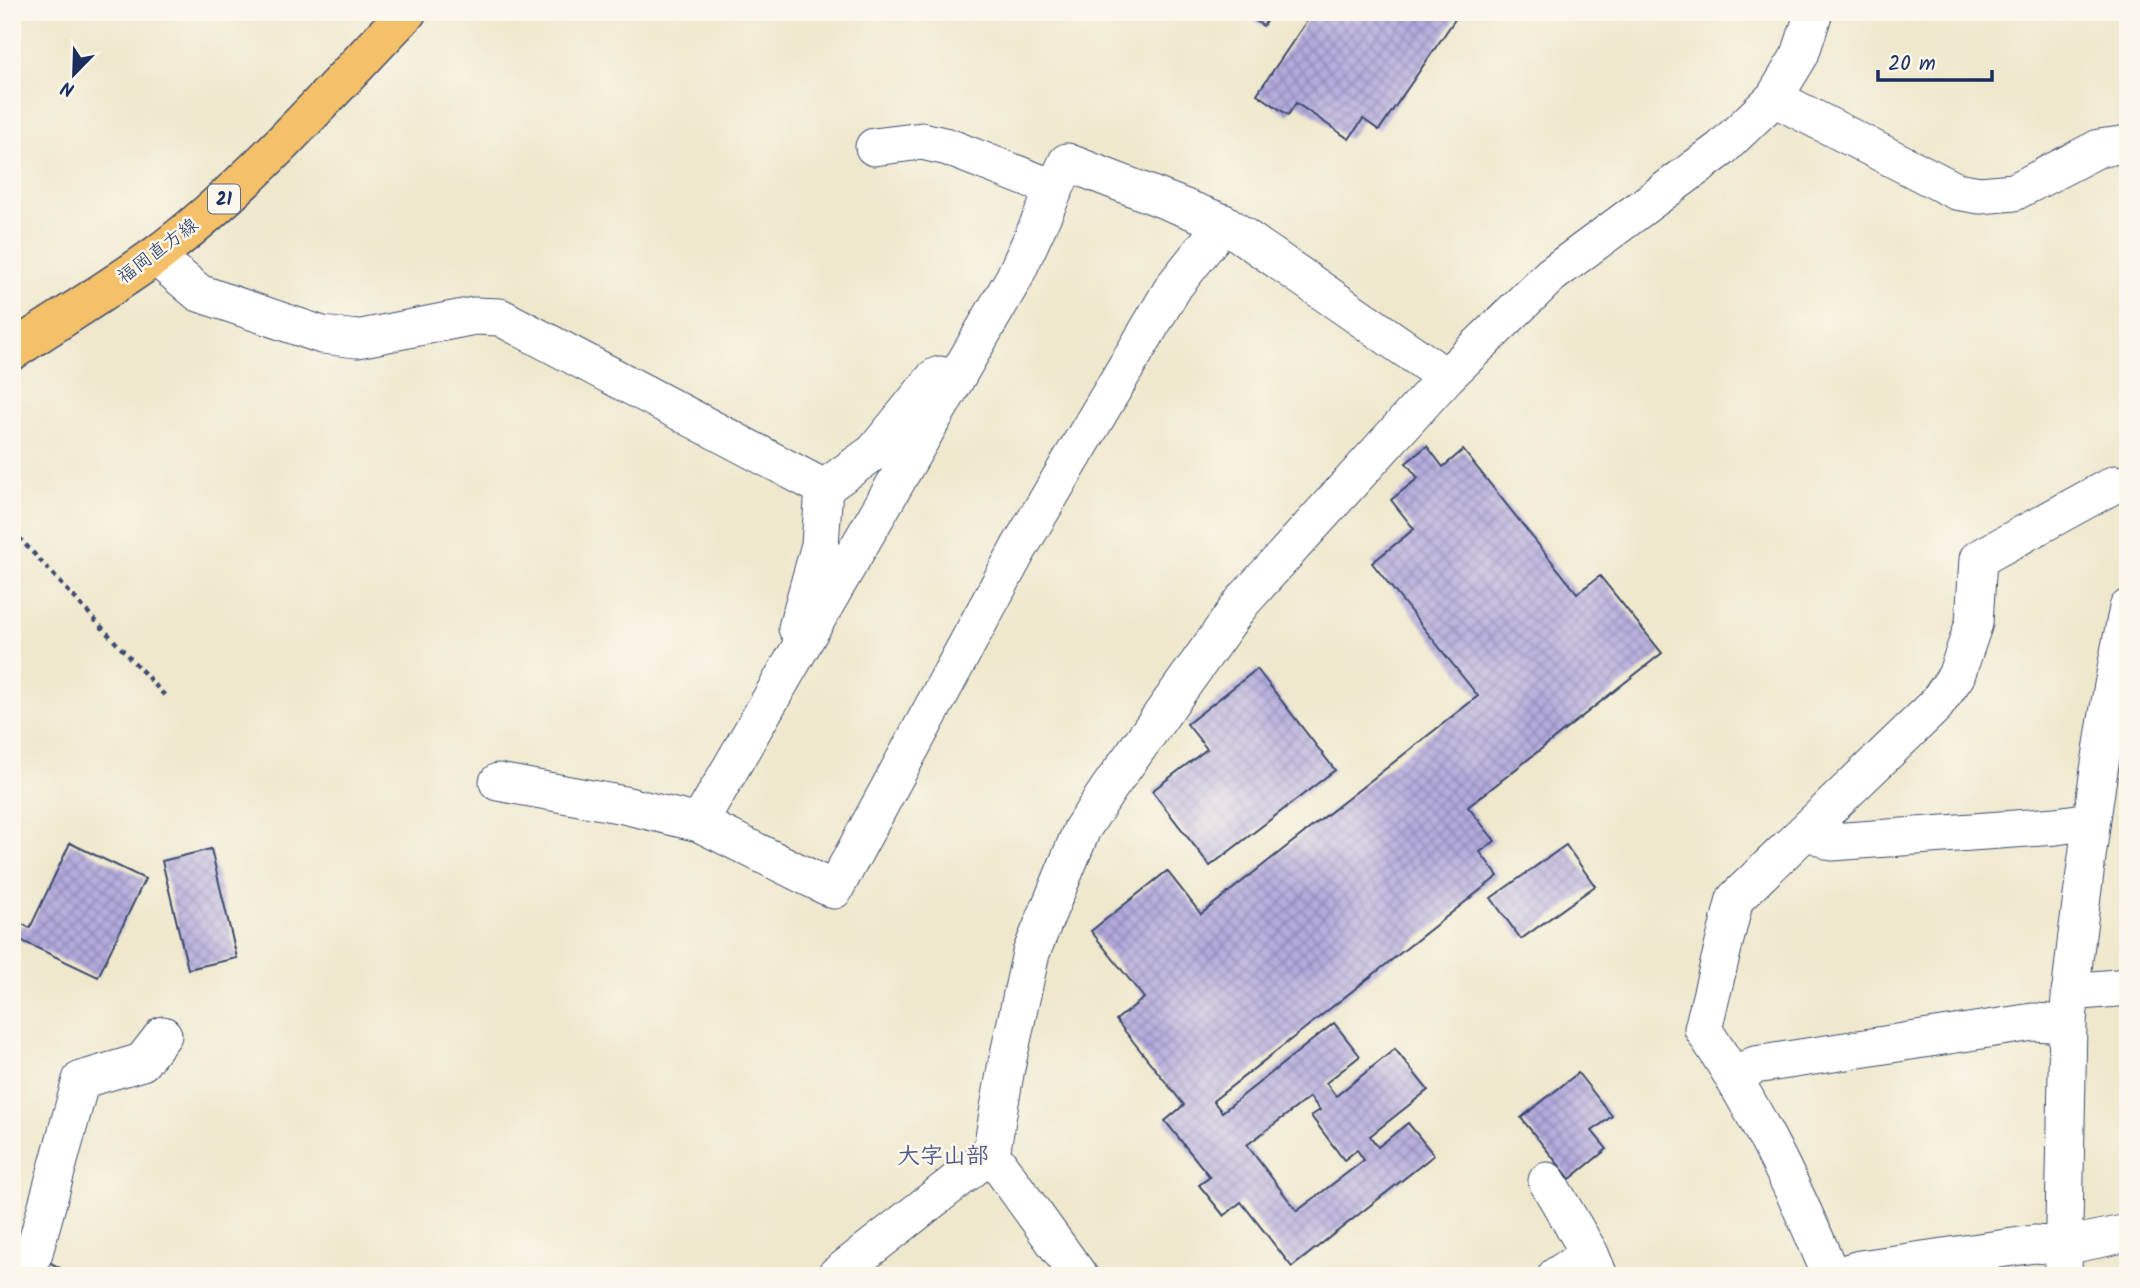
<svg xmlns="http://www.w3.org/2000/svg" width="2140" height="1288" viewBox="0 0 2140 1288" font-family="Kalam,'Klee One',sans-serif">
  <style>
    .building { fill: url(#building-cross-hatch); fill-rule: evenodd }
    .lines { fill: none; stroke-linecap: round; stroke-linejoin: round }
    .minor-casing { stroke: #3b4b6f; stroke-width: 39 }
    .primary-casing { stroke: #3b4b6f; stroke-width: 41 }
    .path { stroke: #3b4b6f; stroke-width: 4.5; stroke-dasharray: 5 5; stroke-linecap: butt }
    .minor { stroke: #fff; stroke-width: 37 }
    .primary { stroke: #f4c16a; stroke-width: 38 }
    .labels { text-anchor: middle; stroke-width: 5; stroke-linejoin: round; paint-order: stroke }
    .shield { fill: #fbf7ec; stroke: #5e6b89; stroke-width: 2 }
    .shield-label { font-size: 18px; font-weight: bold; fill: #1b2f5e }
    .street-label { font-size: 19px; fill: #1b2f5e; stroke: #fbf7ec }
    .quarter-label { font-size: 23px; font-weight: bold; fill: #505a8a; stroke: #fbf7ec }
  </style>
  <defs>
    <pattern id="building-cross-hatch" width="8" height="8" patternUnits="userSpaceOnUse" patternTransform="scale(1.75)"><rect width="8" height="8" fill="#b3aadd"/><path d="M0 0l8 8M0 8l8-8" fill="none" stroke="#918bb6"/></pattern>
  </defs>
  <rect width="100%" height="100%" fill="#fbf7ec"/>
  <filter id="ink" filterUnits="userSpaceOnUse"><feTurbulence type="fractalNoise" baseFrequency=".0143" numOctaves="2"/><feDisplacementMap in="SourceGraphic" scale="14" xChannelSelector="R" yChannelSelector="G"/><feConvolveMatrix kernelMatrix="1 2 1 2 8 2 1 2 1" color-interpolation-filters="sRGB"/></filter>
  <filter id="wash" filterUnits="userSpaceOnUse"><feTurbulence type="fractalNoise" baseFrequency=".00686" numOctaves="4" result="noise"/><feDisplacementMap in="SourceGraphic" scale="28" xChannelSelector="R" yChannelSelector="G"/><feGaussianBlur stdDeviation="1.57" result="paint"/><feColorMatrix in="noise" values="0 0 0 0 0 0 0 0 0 0 0 0 0 0 0 0 0 1.4 0 .05"/><feComposite in="paint" operator="in"/></filter>
  <g filter="url(#wash)">
    <rect width="100%" height="100%" fill="#efe8cd"/>
    <g id="blocks">
      <path class="building" d="M 1243,12 L 1272,12 L 1263,26 Z
        M 1313,12 L 1460,12 L 1379,130 L 1363,119 L 1349,139 L 1296,103 L 1288,115 L 1257,94 Z
        M 1427,446 L 1443,467 L 1463,450 L 1577,593 L 1600,576 L 1662,653 L 1468,807 L 1495,841 L 1480,852 L 1498,876 L 1213,1101 L 1222,1112 L 1334,1023 L 1360,1056 L 1326,1083 L 1336,1096 L 1395,1049 L 1428,1090 L 1370,1136 L 1378,1147 L 1408,1123 L 1434,1155 L 1292,1267 L 1241,1202 L 1224,1216 L 1199,1185 L 1210,1177 L 1165,1121 L 1184,1105 L 1116,1020 L 1144,998 L 1091,931 L 1167,871 L 1201,914 L 1478,696 L 1372,563 L 1414,529 L 1391,500 L 1418,478 L 1406,463 ZM 1310,1097 L 1320,1110 L 1311,1116 L 1344,1160 L 1357,1150 L 1364,1160 L 1297,1211 L 1247,1145 Z
        M 1257,669 L 1335,770 L 1210,866 L 1152,791 L 1207,749 L 1187,724 Z
        M 70,843 L 145,879 L 98,977 L 16,938 L 22,924 L 30,928 Z
        M 1566,845 L 1595,886 L 1521,939 L 1491,898 Z
        M 211,849 L 237,958 L 188,969 L 162,861 Z
        M 1578,1073 L 1612,1116 L 1592,1131 L 1607,1149 L 1570,1179 L 1521,1118 Z
        M 49,1262 L 75,1276 L 41,1276 Z"/>
    </g>
  </g>
  <g filter="url(#ink)">
    <use href="#blocks" fill-opacity="0" stroke="#3b4b6f" stroke-width="2"/>
    <g class="lines">
      <defs>
        <path id="minor" d="M 1774,98 L 1956,191 L 1980,195 L 2014,192 L 2099,148 L 2128,144
          M 874,147 L 922,141 L 948,147 L 1055,189
          M 1224,223 L 1174,286 L 1019,548 L 834,890 L 699,823 L 1014,278 L 1067,162 L 1224,223 L 1446,377
          M 155,256 L 199,293 L 322,335 L 357,339 L 474,316 L 500,317 L 824,488 L 820,545 L 797,628
          M 824,488 L 874,452 L 935,377 L 940,375
          M 498,782 L 624,805 L 699,823
          M 1807,830 L 1832,842 L 2056,826 L 2091,821
          M 2070,992 L 2128,987
          M 1734,1076 L 1755,1065 L 2033,1022 L 2068,1024
          M 1547,1181 L 1590,1254
          M 23,1276 L 34,1253 L 81,1080 L 142,1062 L 163,1035
          M 835,1276 L 991,1154
          M 1079,1276 L 991,1154 L 1006,1068 L 1031,953 L 1082,829 L 1109,788 L 1243,601 L 1446,377 L 1551,275 L 1721,149 L 1774,98 L 1800,55 L 1814,12
          M 1556,1276 L 1590,1254 L 1599,1276
          M 1831,1276 C 1796,1191 1754,1106 1703,1029 L 1735,899 L 1935,706 L 1956,676 L 1974,623 L 1978,559 L 2115,484 L 2128,486
          M 1837,1276 L 1860,1269 L 2034,1244 L 2064,1246 L 2128,1233
          M 2063,1276 L 2068,1024 C 2071,976 2078,928 2084,881 C 2095,790 2109,698 2128,608"/>
        <path id="primary" d="M 12,351 C 59,320 108,290 154,257 C 248,187 326,96 407,12"/>
      </defs>
      <use href="#minor" class="minor-casing"/>
      <use href="#primary" class="primary-casing"/>
      <path class="path" d="M 12,530 L 167,698"/>
      <use href="#minor" class="minor"/>
      <use href="#primary" class="primary"/>
    </g>
  </g>
  <g class="labels">
    <rect class="shield" x="208" y="184.5" width="32" height="29" rx="5"/>
    <g class="shield-label">
      <text x="224" y="205">21</text>
    </g>
    <g class="street-label">
      <text transform="translate(157 250) rotate(-37)" y="7">福岡直方線</text>
    </g>
    <g class="quarter-label">
      <text x="943" y="1163">大字山部</text>
    </g>
  </g>
  <rect width="2140" height="1288" fill="none" stroke="#fbf7ec" stroke-width="42"/>
  <g transform="translate(74 74) rotate(203)" stroke="#fbf7ec" stroke-width="5" paint-order="stroke">
  <path d="M0-5L12 26L0 18L-12 26Z" fill="#1b2f5e"/>
  <text y="-10" font-size="19" font-weight="bold" text-anchor="middle" fill="#1b2f5e">N</text>
  </g>
  <path d="M1878 70v10h114v-10" fill="none" stroke="#1b2f5e" stroke-width="3.5"/>
  <text x="1888" y="70" font-size="21" fill="#1b2f5e" stroke="#fbf7ec" stroke-width="5" paint-order="stroke">20 m</text>
</svg>
